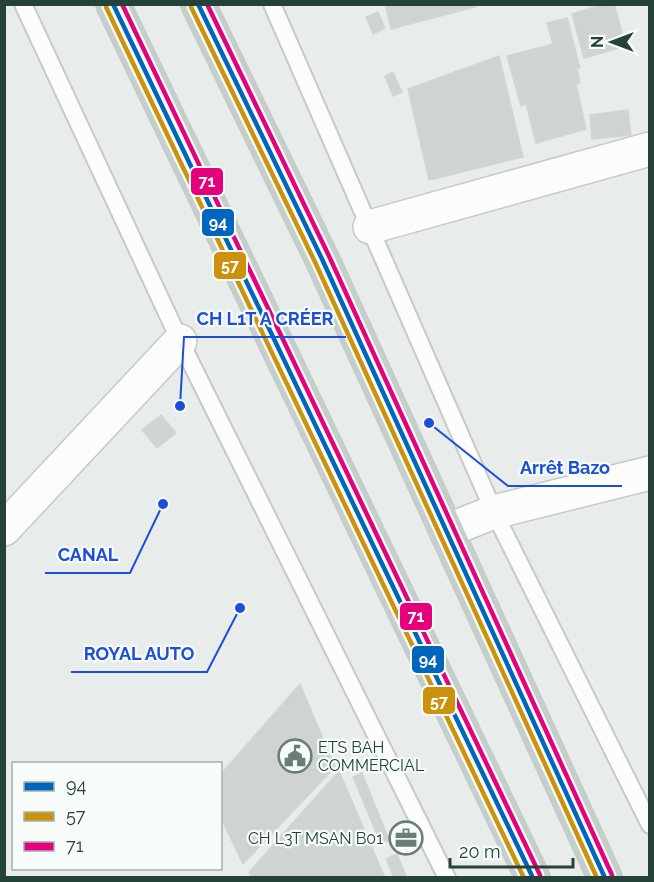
<svg xmlns="http://www.w3.org/2000/svg" width="654" height="882" viewBox="0 0 654 882" font-family="Raleway,sans-serif">
  <style>
    .building { fill: #cfd4d2; stroke: #d1d6d4; stroke-width: 1.5 }
    .lines { fill: none; stroke-linecap: round; stroke-linejoin: round }
    .service-casing { stroke: #c5cac8; stroke-width: 20 }
    .minor-casing { stroke: #c5cac8; stroke-width: 36 }
    .trunk-casing { stroke: #c3ccc9; stroke-width: 36 }
    .service { stroke: #fcfcfc; stroke-width: 16 }
    .minor { stroke: #fcfcfc; stroke-width: 33 }
    .trunk { stroke: #c6cecc; stroke-width: 33 }
    .bus-1-casing { stroke: #f7fbf9; stroke-width: 9 }
    .bus-2-casing { stroke: #f7fbf9; stroke-width: 9 }
    .bus-3-casing { stroke: #f7fbf9; stroke-width: 9 }
    .bus-1 { stroke: #0065bd; stroke-width: 4.5 }
    .bus-2 { stroke: #cd920c; stroke-width: 4.5 }
    .bus-3 { stroke: #e5007d; stroke-width: 4.5 }
    .labels { text-anchor: middle; stroke-width: 4.5; stroke-linejoin: round; paint-order: stroke }
    .poi-label { font-size: 16px; fill: #24423a; stroke: #f7fbf9; text-anchor: start }
    .leader { fill: none; stroke: #1d4ed8; stroke-width: 2 }
    .callout-dot { fill: #1d4ed8; stroke: #f7fbf9; stroke-width: 2 }
    .callout-label { font-size: 18px; text-anchor: middle; font-weight: bold; fill: #1d4ed8; stroke: #f7fbf9; stroke-width: 4.5; stroke-linejoin: round; paint-order: stroke }
    .line-badge { stroke: #f7fbf9; stroke-width: 2 }
    .badge-label { font-size: 16px; text-anchor: middle; font-weight: bold; fill: #fff }
  </style>
  <rect width="100%" height="100%" fill="#e8edeb"/>
  <path class="building" d="M 385,4 L 475,4 L 475,7 L 391,29 Z
    M 604,4 L 614,4 L 626,46 L 584,58 L 572,14 Z
    M 378,12 L 385,28 L 373,34 L 366,17 Z
    M 567,18 L 580,68 L 577,68 L 580,82 L 576,84 L 586,129 L 536,143 L 526,104 L 521,106 L 507,56 L 553,44 L 547,23 Z
    M 499,56 L 523,157 L 429,180 L 408,89 Z
    M 393,72 L 402,92 L 393,96 L 385,76 Z
    M 628,110 L 631,135 L 592,139 L 590,115 Z
    M 161,415 L 176,433 L 157,448 L 142,430 Z
    M 300,684 L 335,767 L 243,864 L 220,816 L 220,775 Z
    M 339,771 L 385,878 L 252,878 L 249,872 Z
    M 362,773 L 389,840 L 381,844 L 353,777 Z
    M 397,854 L 407,878 L 394,878 L 386,859 Z"/>
  <g class="lines">
    <defs>
      <path id="service" d="M 23,4 L 180,341 L 447,878
        M 272,4 L 494,512 L 650,825"/>
      <path id="minor" d="M 370,227 L 650,149
        M 4,529 L 180,341
        M 446,531 L 494,512 L 650,473"/>
      <path id="trunk" d="M 113,4 L 533,878
        M 198,4 L 322,259 L 605,878"/>
    </defs>
    <use href="#service" class="service-casing"/>
    <use href="#minor" class="minor-casing"/>
    <use href="#trunk" class="trunk-casing"/>
    <use href="#service" class="service"/>
    <use href="#minor" class="minor"/>
    <use href="#trunk" class="trunk"/>
    <defs>
      <path id="bus-1" d="M 113,4 L 533,878
        M 198,4 L 322,259 L 605,878"/>
      <path id="bus-2" d="M 106,7 L 524,878
        M 191,7 L 315,262 L 597,878"/>
      <path id="bus-3" d="M 122,4 L 540,875
        M 207,4 L 329,256 L 612,875"/>
    </defs>
    <use href="#bus-1" class="bus-1-casing"/>
    <use href="#bus-2" class="bus-2-casing"/>
    <use href="#bus-3" class="bus-3-casing"/>
    <use href="#bus-1" class="bus-1"/>
    <use href="#bus-2" class="bus-2"/>
    <use href="#bus-3" class="bus-3"/>
  </g>
  <defs>
    <symbol id="civic-ring" viewBox="-11 -11 22 22"><circle r="9.5" fill="#f7fbf9" stroke="#697e78" stroke-width="1.5"/><path d="M-.6-6.5H3V-4.5H.6V-3L4-1V1h2V6H-6V1h2V-1L-.6-3ZM-1.2 2.5V6h2.4V2.5Z" fill="#697e78"/></symbol>
    <symbol id="office-ring" viewBox="-11 -11 22 22"><circle r="9.5" fill="#f7fbf9" stroke="#697e78" stroke-width="1.5"/><path d="M-6-3h4V-5.5h4V-3h4V5H-6ZM-1-4.5V-3h2v-1.5ZM-6 0V1H6V0Z" fill="#697e78"/></symbol>
  </defs>
  <g fill-rule="evenodd">
    <use href="#civic-ring" x="276" y="737" width="38" height="38"/>
    <use href="#office-ring" x="387" y="819" width="38" height="38"/>
  </g>
  <g class="labels">
    <g class="poi-label">
      <text x="318" y="753">ETS BAH<tspan x="318" dy="18">COMMERCIAL</tspan></text>
      <text x="383" y="844" text-anchor="end">CH L3T MSAN B01</text>
    </g>
  </g>
  <path class="leader" d="M180 406L184 337H346M429 423L508 486H622M163 504L130 573H45M240 608L207 672H71"/>
  <g class="callout-dot">
    <circle cx="180" cy="406" r="6"/>
    <circle cx="429" cy="423" r="6"/>
    <circle cx="163" cy="504" r="6"/>
    <circle cx="240" cy="608" r="6"/>
  </g>
  <g class="callout-label">
    <text x="265" y="325">CH L1T A CRÉER</text>
    <text x="565" y="474">Arrêt Bazo</text>
    <text x="88" y="561">CANAL</text>
    <text x="139" y="660">ROYAL AUTO</text>
  </g>
  <g class="line-badge">
    <rect x="190" y="167" width="34" height="29" rx="6" fill="#e5007d"/>
    <rect x="201" y="208" width="34" height="29" rx="6" fill="#0065bd"/>
    <rect x="213" y="251" width="34" height="29" rx="6" fill="#cd920c"/>
    <rect x="399" y="602" width="34" height="29" rx="6" fill="#e5007d"/>
    <rect x="411" y="645" width="34" height="29" rx="6" fill="#0065bd"/>
    <rect x="422" y="686" width="34" height="29" rx="6" fill="#cd920c"/>
  </g>
  <g class="badge-label">
    <text x="207" y="187">71</text>
    <text x="218" y="228">94</text>
    <text x="230" y="271">57</text>
    <text x="416" y="622">71</text>
    <text x="428" y="665">94</text>
    <text x="439" y="707">57</text>
  </g>
  <rect width="654" height="882" fill="none" stroke="#24423a" stroke-width="12"/>
  <rect x="12" y="762" width="210" height="108" fill="#f7fbf9" stroke="#a3b1ad" stroke-width="1.5"/>
  <rect x="24" y="782" width="30" height="9" fill="#0065bd" stroke="#a3b1ad" stroke-width="1.5"/>
  <text x="66" y="792" font-size="18" fill="#24423a">94</text>
  <rect x="24" y="812" width="30" height="9" fill="#cd920c" stroke="#a3b1ad" stroke-width="1.5"/>
  <text x="66" y="822" font-size="18" fill="#24423a">57</text>
  <rect x="24" y="842" width="30" height="9" fill="#e5007d" stroke="#a3b1ad" stroke-width="1.5"/>
  <text x="66" y="852" font-size="18" fill="#24423a">71</text>
  <g transform="translate(612 42) rotate(270)" stroke="#f7fbf9" stroke-width="4.5" paint-order="stroke">
  <path d="M0-4.5L10 22L0 15L-10 22Z" fill="#24423a"/>
  <text y="-9" font-size="16" font-weight="bold" text-anchor="middle" fill="#24423a">N</text>
  </g>
  <path d="M450 858v9h123v-9" fill="none" stroke="#24423a" stroke-width="3"/>
  <text x="459" y="858" font-size="18" fill="#24423a" stroke="#f7fbf9" stroke-width="4.5" paint-order="stroke">20 m</text>
</svg>
